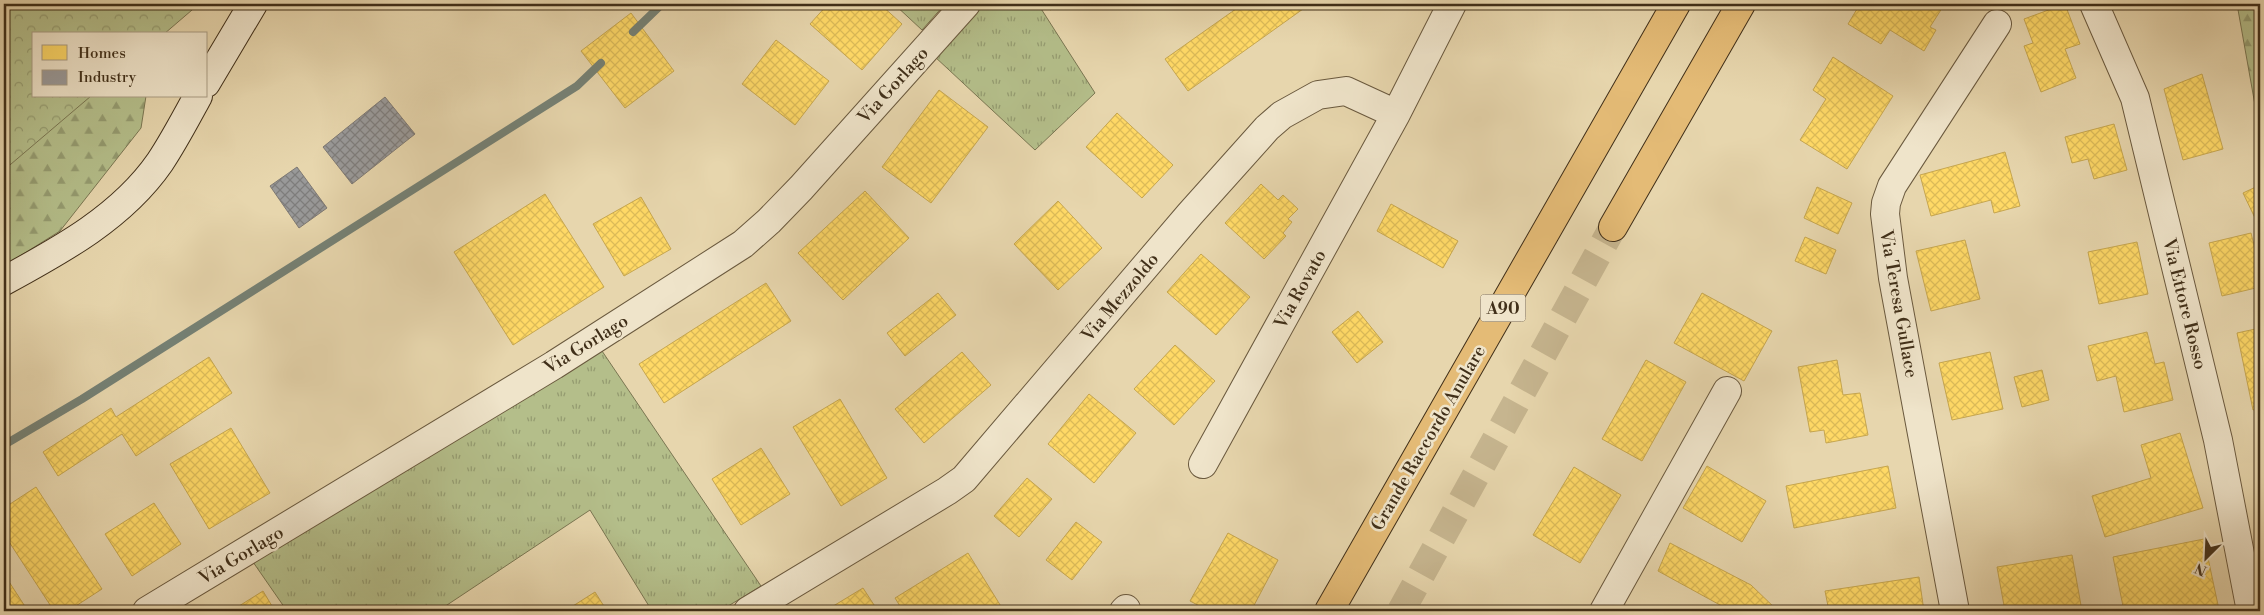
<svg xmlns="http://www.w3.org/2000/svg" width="2264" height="615" viewBox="0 0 2264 615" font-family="'Libre Bodoni',serif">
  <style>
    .grass { fill: url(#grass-tufts); stroke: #7a7652 }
    .forest { fill: url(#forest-firs); stroke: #7a7652 }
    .park { fill: url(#park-crowns); stroke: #7a7652 }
    .homes { fill: url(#homes-cross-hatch); stroke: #c6a64f }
    .industry { fill: url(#industry-cross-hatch); stroke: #7e7973 }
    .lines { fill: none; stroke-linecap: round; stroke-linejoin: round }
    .stream { stroke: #758175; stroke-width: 8 }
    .highway-tunnel { stroke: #c6b58f; stroke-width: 28; stroke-dasharray: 28 14; stroke-linecap: butt }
    .street-casing { stroke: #6a593e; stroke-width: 30 }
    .secondary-casing { stroke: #402f19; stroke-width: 30 }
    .highway-casing { stroke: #402f19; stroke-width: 30 }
    .street { stroke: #efe4ca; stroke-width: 28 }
    .secondary { stroke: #efe4ca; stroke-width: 28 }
    .highway { stroke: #e4bb76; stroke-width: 28 }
    .labels { text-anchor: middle; stroke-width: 5; stroke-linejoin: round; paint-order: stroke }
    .shield { fill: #efe4ca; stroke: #74654e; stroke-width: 1 }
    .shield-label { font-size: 16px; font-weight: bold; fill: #402f19 }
    .street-label { font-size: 18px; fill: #402f19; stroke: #efe4ca }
  </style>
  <defs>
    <pattern id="grass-tufts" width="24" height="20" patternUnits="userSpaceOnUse" patternTransform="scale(1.25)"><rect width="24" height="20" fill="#b4be8a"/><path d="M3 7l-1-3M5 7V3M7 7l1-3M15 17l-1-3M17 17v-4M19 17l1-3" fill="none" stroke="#949b70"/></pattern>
    <pattern id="forest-firs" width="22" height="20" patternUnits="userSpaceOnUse" patternTransform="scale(1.25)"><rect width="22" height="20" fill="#b4be8a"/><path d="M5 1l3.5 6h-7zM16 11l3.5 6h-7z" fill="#949b70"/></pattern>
    <pattern id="park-crowns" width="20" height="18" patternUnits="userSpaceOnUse" patternTransform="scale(1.25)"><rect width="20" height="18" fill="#b4be8a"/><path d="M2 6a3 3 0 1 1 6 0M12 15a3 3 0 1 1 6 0" fill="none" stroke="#949b70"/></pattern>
    <pattern id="homes-cross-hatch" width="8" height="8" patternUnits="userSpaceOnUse" patternTransform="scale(1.25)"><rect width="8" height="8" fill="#ffd966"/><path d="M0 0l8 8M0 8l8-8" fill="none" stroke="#dcbb58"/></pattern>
    <pattern id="industry-cross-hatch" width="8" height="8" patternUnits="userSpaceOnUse" patternTransform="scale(1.25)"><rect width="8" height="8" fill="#999"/><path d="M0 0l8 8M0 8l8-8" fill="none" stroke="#7e7d7c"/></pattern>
  </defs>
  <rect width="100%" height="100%" fill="#e7d6ad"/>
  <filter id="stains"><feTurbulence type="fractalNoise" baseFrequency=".004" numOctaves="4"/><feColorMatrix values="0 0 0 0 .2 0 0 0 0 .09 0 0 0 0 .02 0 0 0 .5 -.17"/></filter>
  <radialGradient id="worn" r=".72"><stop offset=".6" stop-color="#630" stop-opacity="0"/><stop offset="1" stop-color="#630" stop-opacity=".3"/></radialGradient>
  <path class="grass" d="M 894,4 L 945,4 L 922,30 Z
    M 982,4 L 1038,4 L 1095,93 L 1035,150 L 934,56 Z
    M 602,351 L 761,586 L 720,611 L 652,611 L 590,510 L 438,611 L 287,611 L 253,562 Z"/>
  <path class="forest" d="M 2237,4 L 2260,4 L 2260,133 Z
    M 54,96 L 146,96 L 141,128 L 60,231 L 4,266 L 4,138 Z"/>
  <path class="park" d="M 4,4 L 199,4 L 164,34 L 34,34 L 34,96 L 91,96 L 4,170 Z"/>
  <path class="homes" d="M 828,4 L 880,4 L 902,24 L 862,70 L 810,24 Z
    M 1046,4 L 1061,4 L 1050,10 Z
    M 1243,4 L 1299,4 L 1303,9 L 1188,91 L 1165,59 Z
    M 1860,4 L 1941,4 L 1944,5 L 1930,27 L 1936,30 L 1924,51 L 1890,30 L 1881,44 L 1848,24 Z
    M 2065,4 L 2080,44 L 2065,49 L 2076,78 L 2041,92 L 2024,46 L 2033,43 L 2024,19 Z
    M 631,13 L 674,71 L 625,108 L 581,51 Z
    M 776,40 L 829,81 L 795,125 L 742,84 Z
    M 1833,57 L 1893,96 L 1847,169 L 1800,140 L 1826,99 L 1813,90 Z
    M 2202,74 L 2223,149 L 2183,160 L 2164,89 Z
    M 939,90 L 988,127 L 931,203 L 882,167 Z
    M 1117,113 L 1173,165 L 1142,198 L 1086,147 Z
    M 2114,124 L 2127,170 L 2094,179 L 2088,159 L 2072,163 L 2065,137 Z
    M 2005,152 L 2020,206 L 1994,213 L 1991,200 L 1931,216 L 1920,175 Z
    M 1261,184 L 1278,200 L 1283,195 L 1298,209 L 1288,219 L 1292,222 L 1283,233 L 1286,236 L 1264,259 L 1225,223 Z
    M 2260,185 L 2260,215 L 2255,218 L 2243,193 Z
    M 1817,187 L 1852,203 L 1838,234 L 1804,218 Z
    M 865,191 L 909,238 L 843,300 L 798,253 Z
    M 545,194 L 604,287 L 513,345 L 454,252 Z
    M 641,197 L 671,249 L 624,276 L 593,224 Z
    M 1058,201 L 1102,248 L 1058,290 L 1014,244 Z
    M 1391,204 L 1458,241 L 1443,268 L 1377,231 Z
    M 2251,233 L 2260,269 L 2260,287 L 2222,296 L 2209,243 Z
    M 1805,237 L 1836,250 L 1826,274 L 1795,261 Z
    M 1965,240 L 1980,299 L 1931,311 L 1916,251 Z
    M 2137,242 L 2148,294 L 2099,304 L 2088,252 Z
    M 1201,254 L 1250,297 L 1216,335 L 1167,292 Z
    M 766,283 L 791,321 L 664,403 L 639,364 Z
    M 938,293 L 956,315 L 905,356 L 887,333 Z
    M 1702,293 L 1772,331 L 1744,381 L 1674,343 Z
    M 1358,311 L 1383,342 L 1357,363 L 1332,332 Z
    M 2260,328 L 2260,408 L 2253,410 L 2237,333 Z
    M 2147,332 L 2155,364 L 2164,362 L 2173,400 L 2124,412 L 2116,376 L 2097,381 L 2088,346 Z
    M 1175,345 L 1215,381 L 1174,425 L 1134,389 Z
    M 962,352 L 991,385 L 924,443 L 895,409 Z
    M 1990,352 L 2003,409 L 1952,420 L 1939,363 Z
    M 209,357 L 232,393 L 136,456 L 122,434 L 58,476 L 43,452 L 111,408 L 116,417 Z
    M 1646,360 L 1686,382 L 1642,461 L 1602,439 Z
    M 1837,360 L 1843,395 L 1860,393 L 1868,435 L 1826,443 L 1824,430 L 1810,432 L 1798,367 Z
    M 2042,370 L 2049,400 L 2022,407 L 2014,377 Z
    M 1089,394 L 1136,433 L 1094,483 L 1048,444 Z
    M 840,399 L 887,478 L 841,506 L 793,427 Z
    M 231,428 L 270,493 L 209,529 L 170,464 Z
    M 2180,433 L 2203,508 L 2105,537 L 2092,496 L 2151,478 L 2141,445 Z
    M 761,448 L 790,494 L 741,525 L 712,479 Z
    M 1707,466 L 1766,501 L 1742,542 L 1683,508 Z
    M 1888,466 L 1896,508 L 1794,528 L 1786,486 Z
    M 1574,467 L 1621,495 L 1580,563 L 1533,535 Z
    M 1027,478 L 1052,499 L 1019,537 L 994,516 Z
    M 36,487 L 102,589 L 68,611 L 54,611 L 4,534 L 4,508 Z
    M 154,503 L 181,544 L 132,576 L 105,534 Z
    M 1076,522 L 1102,542 L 1072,580 L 1046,560 Z
    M 1228,533 L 1278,560 L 1251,611 L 1209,611 L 1190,601 Z
    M 2204,539 L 2218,605 L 2190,611 L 2124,611 L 2113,557 Z
    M 1670,543 L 1751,585 L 1778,611 L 1731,611 L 1658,571 Z
    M 968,553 L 1002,608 L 997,611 L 903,611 L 895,598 Z
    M 2072,555 L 2082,611 L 2005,611 L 1997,567 Z
    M 4,574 L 28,611 L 4,611 Z
    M 1919,577 L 1924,611 L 1829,611 L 1825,591 Z
    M 863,588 L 878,611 L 825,611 Z
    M 263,591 L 275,611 L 231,611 Z
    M 595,592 L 607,611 L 565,611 Z"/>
  <path class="industry" d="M 385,97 L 415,134 L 352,184 L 323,147 Z
    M 297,167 L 327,208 L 299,228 L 270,186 Z"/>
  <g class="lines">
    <path class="stream" d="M 633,32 L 662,4
      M 4,445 L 82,399 L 577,86 L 601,63"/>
    <path class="highway-tunnel" d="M 1401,611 L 1613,227"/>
    <defs>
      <path id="street" d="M 2094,4 L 2135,98 L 2218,440 L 2251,611
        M 1203,464 L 1396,114
        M 147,611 L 554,365 L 743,244 L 769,221 L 801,188 L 966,4
        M 748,611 L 947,491 L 964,479 L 1190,214 L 1267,128 L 1282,115 L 1318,95 L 1346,91 L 1396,114 L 1452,4
        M 1124,611 L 1126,609
        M 1604,611 L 1727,391
        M 1955,611 L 1893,278 L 1885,214 L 1886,203 L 1892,186 L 1997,24"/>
      <path id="secondary" d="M 206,83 L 253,4
        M 4,281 C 61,250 122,217 160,162 C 174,141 186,118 198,96"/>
      <path id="highway" d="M 1613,227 L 1741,4
        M 1329,611 L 1676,4"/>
    </defs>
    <use href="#street" class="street-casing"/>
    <use href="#secondary" class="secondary-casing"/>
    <use href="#highway" class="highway-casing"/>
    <use href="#street" class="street"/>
    <use href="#secondary" class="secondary"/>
    <use href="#highway" class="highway"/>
  </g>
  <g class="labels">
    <rect class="shield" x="1480.5" y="294.5" width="45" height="27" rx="4"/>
    <g class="shield-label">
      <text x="1503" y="314">A90</text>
    </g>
    <g class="street-label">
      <text transform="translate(893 85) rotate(-48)" y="6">Via Gorlago</text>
      <text transform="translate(1300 289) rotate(-61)" y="6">Via Rovato</text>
      <text transform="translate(1120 297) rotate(-50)" y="6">Via Mezzoldo</text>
      <text transform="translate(1899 304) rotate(80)" y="6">Via Teresa Gullace</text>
      <text transform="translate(2185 304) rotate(76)" y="6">Via Ettore Rosso</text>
      <text transform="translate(586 344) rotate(-32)" y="6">Via Gorlago</text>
      <text transform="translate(1428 438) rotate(-60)" y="6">Grande Raccordo Anulare</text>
      <text transform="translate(241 555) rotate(-31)" y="6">Via Gorlago</text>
    </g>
  </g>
  <rect width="2264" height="615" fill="none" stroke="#e7d6ad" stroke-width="20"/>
  <rect x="5" y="5" width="2254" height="605" fill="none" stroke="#402f19" stroke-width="2.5"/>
  <rect x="10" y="10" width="2244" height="595" fill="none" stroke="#402f19"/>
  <rect x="32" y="32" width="175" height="65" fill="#efe4ca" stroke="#a99c83"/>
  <rect x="42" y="45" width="25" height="15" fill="#ffd966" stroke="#a99c83"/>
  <text x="78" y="58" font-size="15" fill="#402f19">Homes</text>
  <rect x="42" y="70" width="25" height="15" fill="#999999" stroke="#a99c83"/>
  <text x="78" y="82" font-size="15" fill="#402f19">Industry</text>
  <g transform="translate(2206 558) rotate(204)" stroke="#efe4ca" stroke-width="4" paint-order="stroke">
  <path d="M0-4L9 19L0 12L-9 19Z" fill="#402f19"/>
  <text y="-8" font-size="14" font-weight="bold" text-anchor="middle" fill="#402f19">N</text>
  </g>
  <rect width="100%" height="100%" filter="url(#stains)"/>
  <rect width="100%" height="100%" fill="url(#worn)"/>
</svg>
